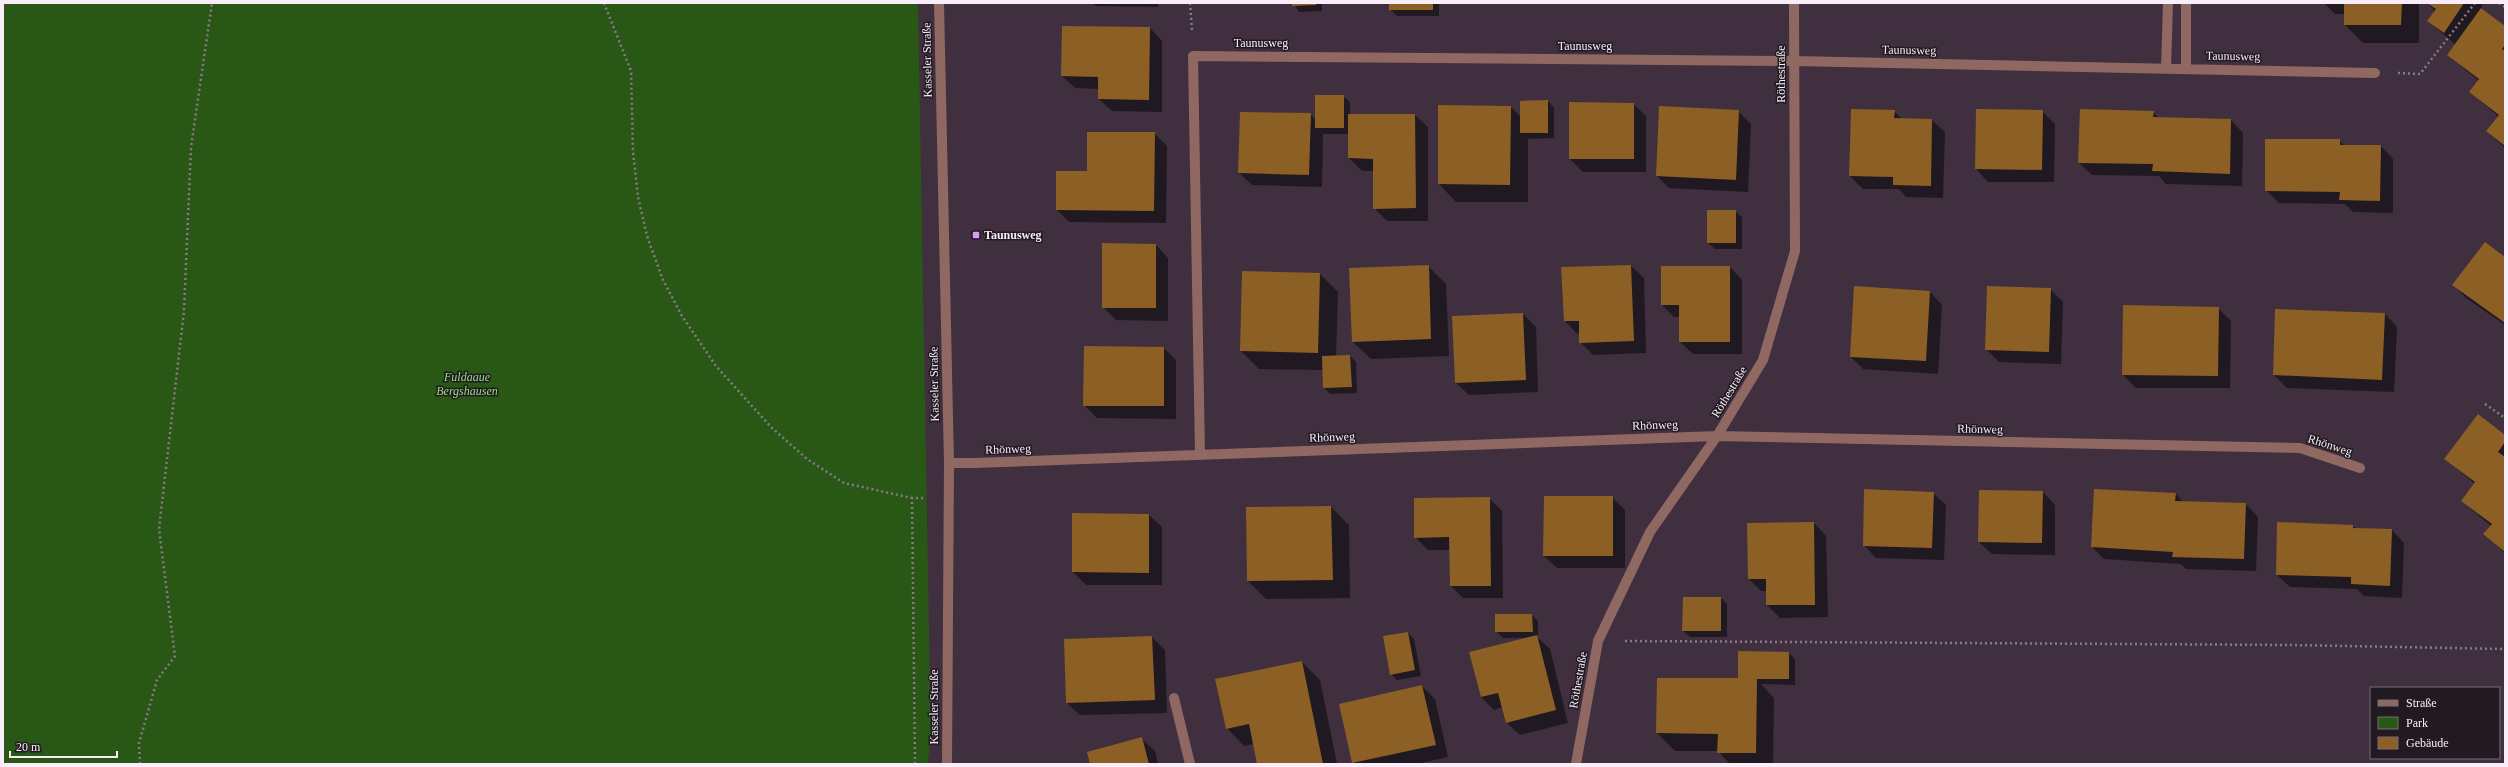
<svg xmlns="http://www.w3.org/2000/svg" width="2508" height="767" viewBox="0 0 2508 767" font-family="'Times New Roman',serif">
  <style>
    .green { fill: #295816 }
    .shadow { fill: #0007 }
    .building { fill: #8c5f25 }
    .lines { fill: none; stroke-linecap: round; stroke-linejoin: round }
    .path { stroke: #887a88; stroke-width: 2.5; stroke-dasharray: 2 3; stroke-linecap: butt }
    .minor { stroke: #906862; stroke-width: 10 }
    .poi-dot { fill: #db99f5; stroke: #211a21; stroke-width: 1.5 }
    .labels { text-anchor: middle; stroke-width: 3; stroke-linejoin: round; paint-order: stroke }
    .street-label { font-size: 12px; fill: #f8edf8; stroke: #211a21 }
    .poi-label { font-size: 12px; font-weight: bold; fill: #f8edf8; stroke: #211a21; text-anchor: start }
    .park-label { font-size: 12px; font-style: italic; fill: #98e080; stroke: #211a21 }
  </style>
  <rect width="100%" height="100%" fill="#3f2f3f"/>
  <path class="green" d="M 3,3 L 918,3 L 931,743 L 927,764 L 3,764 Z"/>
  <path class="shadow" d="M 1092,3 L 1158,3 L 1158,7 L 1096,6 Z
    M 1293,3 L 1322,3 L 1322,11 L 1299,12 Z
    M 1390,3 L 1439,3 L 1439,16 L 1397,16 L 1390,9 Z
    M 2324,3 L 2419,3 L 2419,43 L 2363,43 L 2345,25 L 2345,14 L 2335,14 Z
    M 2427,3 L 2483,3 L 2481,10 L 2505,27 L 2505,148 L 2487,131 L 2499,117 L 2470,92 L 2479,81 L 2448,55 L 2456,45 L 2428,21 L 2435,11 Z
    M 1150,28 L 1162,41 L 1162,112 L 1112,111 L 1099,99 L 1099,89 L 1075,88 L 1062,76 Z
    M 1343,96 L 1350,102 L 1350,115 L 1415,115 L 1428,127 L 1428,221 L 1387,221 L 1374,208 L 1374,171 L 1362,171 L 1349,158 L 1349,134 L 1323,134 L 1322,187 L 1252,185 L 1239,173 L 1310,114 L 1316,120 Z
    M 1548,101 L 1554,108 L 1554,138 L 1528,139 L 1528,202 L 1456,202 L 1439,184 L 1511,107 L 1521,117 Z
    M 1570,103 L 1633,104 L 1646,116 L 1646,172 L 1583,172 L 1570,159 Z
    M 1977,110 L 2042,111 L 2055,124 L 2054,182 L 1988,182 L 1976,169 Z
    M 1738,111 L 1751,124 L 1748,192 L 1669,188 L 1657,176 Z
    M 1894,111 L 1902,119 L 1932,120 L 1945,132 L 1943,198 L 1906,197 L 1899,189 L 1863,189 L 1850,176 Z
    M 2153,112 L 2159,118 L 2231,120 L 2243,133 L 2242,186 L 2166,184 L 2159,176 L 2092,175 L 2079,163 Z
    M 1154,133 L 1167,146 L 1166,223 L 1069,222 L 1057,210 Z
    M 2339,140 L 2345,146 L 2381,146 L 2393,159 L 2393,213 L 2353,212 L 2345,204 L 2279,203 L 2266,190 Z
    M 1735,211 L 1742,217 L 1742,249 L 1715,249 L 1708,243 Z
    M 1156,245 L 1168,258 L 1168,321 L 1116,320 L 1103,307 Z
    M 2505,258 L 2505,325 L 2466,298 L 2454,285 Z
    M 1428,266 L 1446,284 L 1449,356 L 1371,359 L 1353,342 Z
    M 1631,266 L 1644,278 L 1646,353 L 1593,355 L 1580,342 L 1580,333 L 1577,334 L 1565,321 Z
    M 1730,267 L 1742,280 L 1742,354 L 1693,354 L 1680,342 L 1680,317 L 1674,317 L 1662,305 Z
    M 1320,274 L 1338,292 L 1336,356 L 1350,356 L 1356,362 L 1357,393 L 1330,394 L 1324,388 L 1323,370 L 1259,369 L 1241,351 Z
    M 2050,289 L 2063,302 L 2061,364 L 1999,362 L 1986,349 Z
    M 1930,292 L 1942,305 L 1938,374 L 1863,369 L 1851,357 Z
    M 2218,308 L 2231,321 L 2230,388 L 2136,388 L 2123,375 Z
    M 1523,314 L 1536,327 L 1538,392 L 1469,395 L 1456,383 L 1453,317 Z
    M 2385,314 L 2397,327 L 2394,392 L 2287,388 L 2274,375 Z
    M 1164,348 L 1176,360 L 1176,419 L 1097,418 L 1084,405 Z
    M 2505,436 L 2505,553 L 2485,534 L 2491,526 L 2462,501 L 2475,484 L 2446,459 Z
    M 2043,492 L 2055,505 L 2055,555 L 1992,554 L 1979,542 Z
    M 1933,493 L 1946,505 L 1944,560 L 1876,558 L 1864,545 Z
    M 2176,494 L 2183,502 L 2246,504 L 2258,517 L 2256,571 L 2186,569 L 2181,564 L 2104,559 L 2092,547 Z
    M 1612,497 L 1625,510 L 1625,568 L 1557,568 L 1544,556 Z
    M 1489,498 L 1502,511 L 1503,598 L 1463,598 L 1451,586 L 1450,550 L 1428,550 L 1415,537 Z
    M 1331,507 L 1349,525 L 1350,598 L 1266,599 L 1248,581 Z
    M 1073,514 L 1149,515 L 1162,527 L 1162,585 L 1086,585 L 1073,572 Z
    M 1814,523 L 1826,536 L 1828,617 L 1780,618 L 1767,605 L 1767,591 L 1761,591 L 1749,579 Z
    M 2353,526 L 2356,529 L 2392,530 L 2404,543 L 2402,598 L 2364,596 L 2357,589 L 2290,587 L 2277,575 Z
    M 1721,598 L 1727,604 L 1727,637 L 1690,637 L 1683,631 Z
    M 1532,615 L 1538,621 L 1538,638 L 1550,649 L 1568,723 L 1520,735 L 1507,723 L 1503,707 L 1494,710 L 1481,697 L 1527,638 L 1503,638 L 1496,631 Z
    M 1408,633 L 1414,639 L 1421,676 L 1397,680 L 1391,674 Z
    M 1152,637 L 1165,650 L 1167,713 L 1080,715 L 1067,703 Z
    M 1789,653 L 1795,659 L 1795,685 L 1761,684 L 1774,698 L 1773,764 L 1730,764 L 1718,751 L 1675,751 L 1657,733 Z
    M 1302,662 L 1320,680 L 1337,764 L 1259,764 L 1254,744 L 1244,746 L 1227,728 Z
    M 1422,686 L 1435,699 L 1448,757 L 1417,764 L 1354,764 L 1353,763 Z
    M 1142,739 L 1155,751 L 1158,764 L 1091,764 Z"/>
  <path class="building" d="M 1292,3 L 1316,3 L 1316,5 L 1292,6 Z
    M 1389,3 L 1433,3 L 1433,10 L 1389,10 Z
    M 2344,3 L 2402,3 L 2401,25 L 2344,25 Z
    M 2427,3 L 2464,3 L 2444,33 L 2427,21 L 2436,9 Z
    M 2481,8 L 2505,26 L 2505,45 L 2502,49 L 2505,51 L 2505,146 L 2486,131 L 2499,115 L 2469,92 L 2479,79 L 2447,55 Z
    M 1062,26 L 1150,27 L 1149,100 L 1098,99 L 1098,77 L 1061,76 Z
    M 1315,95 L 1344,95 L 1344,128 L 1315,128 Z
    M 1548,100 L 1548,133 L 1520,133 L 1520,101 Z
    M 1569,102 L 1634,103 L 1634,159 L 1569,159 Z
    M 1438,105 L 1511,106 L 1510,185 L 1438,184 Z
    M 1659,106 L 1739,110 L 1736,180 L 1656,176 Z
    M 1851,109 L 1895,110 L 1894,118 L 1932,119 L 1931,186 L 1893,185 L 1893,177 L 1849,176 Z
    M 1976,109 L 2043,110 L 2042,170 L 1975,169 Z
    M 2080,109 L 2154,111 L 2153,117 L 2231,119 L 2230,174 L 2152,171 L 2153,164 L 2078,163 Z
    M 1240,112 L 1311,113 L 1309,175 L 1238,173 Z
    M 1348,114 L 1415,114 L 1416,208 L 1373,209 L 1373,159 L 1348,158 Z
    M 1087,132 L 1155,132 L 1154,211 L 1056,210 L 1056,171 L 1087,171 Z
    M 2265,139 L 2340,139 L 2340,145 L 2381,145 L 2380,201 L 2339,200 L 2340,192 L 2265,191 Z
    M 1707,210 L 1736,210 L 1736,243 L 1707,243 Z
    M 2485,242 L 2505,257 L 2505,323 L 2452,285 Z
    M 1102,243 L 1156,244 L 1156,308 L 1102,308 Z
    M 1429,265 L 1431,339 L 1352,342 L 1349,268 Z
    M 1631,265 L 1634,341 L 1579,343 L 1579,321 L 1564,321 L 1561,267 Z
    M 1661,266 L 1730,266 L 1730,342 L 1679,342 L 1679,305 L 1661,305 Z
    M 1242,271 L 1320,273 L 1318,353 L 1240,351 Z
    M 1854,286 L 1930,291 L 1926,361 L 1850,357 Z
    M 1987,286 L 2051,288 L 2049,352 L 1985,350 Z
    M 2123,305 L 2219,307 L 2218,376 L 2122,375 Z
    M 2275,309 L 2385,313 L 2382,380 L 2273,375 Z
    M 1523,313 L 1526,380 L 1455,383 L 1452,316 Z
    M 1084,346 L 1164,347 L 1164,406 L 1083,406 Z
    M 1350,355 L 1352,387 L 1323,388 L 1322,356 Z
    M 2478,414 L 2505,435 L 2505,442 L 2498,452 L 2505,457 L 2505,552 L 2483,534 L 2492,524 L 2461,501 L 2475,482 L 2444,459 Z
    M 1864,489 L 1934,492 L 1932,548 L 1863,546 Z
    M 2094,489 L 2176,493 L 2175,501 L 2246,503 L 2244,559 L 2172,557 L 2173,552 L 2091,547 Z
    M 1979,490 L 2043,491 L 2042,543 L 1978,542 Z
    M 1544,496 L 1613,496 L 1613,556 L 1543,556 Z
    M 1490,497 L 1491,586 L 1450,586 L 1449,537 L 1414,538 L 1414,498 Z
    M 1331,506 L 1333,580 L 1247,581 L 1246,507 Z
    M 1072,513 L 1149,514 L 1149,573 L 1072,572 Z
    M 1814,522 L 1815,605 L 1766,605 L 1766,579 L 1748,579 L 1747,523 Z
    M 2277,522 L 2353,525 L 2353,528 L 2392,529 L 2390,586 L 2351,584 L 2351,577 L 2276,575 Z
    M 1683,597 L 1721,597 L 1721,631 L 1682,631 Z
    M 1495,614 L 1532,614 L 1533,632 L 1495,632 Z
    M 1408,632 L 1415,670 L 1390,675 L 1383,636 Z
    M 1537,635 L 1556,710 L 1506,723 L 1498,693 L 1481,697 L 1469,652 Z
    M 1152,636 L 1155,700 L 1066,703 L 1064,639 Z
    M 1738,651 L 1789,652 L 1789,679 L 1757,679 L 1756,753 L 1717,753 L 1718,734 L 1656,733 L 1657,678 L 1738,678 Z
    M 1302,661 L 1323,764 L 1257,764 L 1249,724 L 1226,729 L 1215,679 Z
    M 1422,685 L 1436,745 L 1352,763 L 1339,704 Z
    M 1142,737 L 1149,764 L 1090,764 L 1087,752 Z"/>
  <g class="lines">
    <path class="path" d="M 604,3 L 631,71 L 633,152 L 638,197 L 647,236 L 663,280 L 682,316 L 716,366 L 771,427 L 807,459 L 844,483 L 912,498
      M 1190,3 L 1192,31
      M 2499,3 L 2505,7
      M 2398,73 L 2420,74 L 2475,3
      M 2485,404 L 2505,418
      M 1625,641 L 2290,645 L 2505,649
      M 140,764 L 139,743 L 157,680 L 175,656 L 159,529 L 184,311 L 191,147 L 212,3
      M 915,764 L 912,498 L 924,498"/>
    <path class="minor" d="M 939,3 L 949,463 L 947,764
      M 2166,68 L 2168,3
      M 2186,68 L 2186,3
      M 1200,454 L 1193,56 L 1793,61 L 2375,73
      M 949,463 L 975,463 L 1717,436 L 2300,448 L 2360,468
      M 1174,698 L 1190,764
      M 1576,764 L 1598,641 L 1650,532 L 1717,436 L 1763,360 L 1795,251 L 1794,3"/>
  </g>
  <rect class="poi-dot" x="972" y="231" width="8" height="8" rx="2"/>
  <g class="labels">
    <g class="street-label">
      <text x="1261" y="47">Taunusweg</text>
      <text x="1585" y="50">Taunusweg</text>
      <text transform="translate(1909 50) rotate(1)" y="4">Taunusweg</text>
      <text transform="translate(2233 56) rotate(1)" y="4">Taunusweg</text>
      <text transform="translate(927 60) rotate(-91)" y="4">Kasseler Straße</text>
      <text transform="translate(1781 74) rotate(-90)" y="4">Röthestraße</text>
      <text transform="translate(934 384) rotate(-91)" y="4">Kasseler Straße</text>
      <text transform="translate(1729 392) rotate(-59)" y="4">Röthestraße</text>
      <text transform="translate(1655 425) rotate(-2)" y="4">Rhönweg</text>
      <text transform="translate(1980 429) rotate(1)" y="4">Rhönweg</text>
      <text transform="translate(1332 437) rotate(-2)" y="4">Rhönweg</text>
      <text transform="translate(2330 445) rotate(18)" y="4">Rhönweg</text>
      <text transform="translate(1008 449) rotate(-2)" y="4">Rhönweg</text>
      <text transform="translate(1578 680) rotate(-80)" y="4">Röthestraße</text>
      <text transform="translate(934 707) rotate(-90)" y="4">Kasseler Straße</text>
    </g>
    <g class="poi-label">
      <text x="984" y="239">Taunusweg</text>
    </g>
    <g class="park-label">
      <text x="467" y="381">Fuldaaue<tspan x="467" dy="14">Bergshausen</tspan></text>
    </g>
  </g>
  <rect width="2508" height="767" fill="none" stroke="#f8edf8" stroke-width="8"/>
  <rect x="2370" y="687" width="130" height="72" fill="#211a21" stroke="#776e77"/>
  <rect x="2378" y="700" width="20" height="6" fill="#906862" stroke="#776e77"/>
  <text x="2406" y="707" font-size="12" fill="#f8edf8">Straße</text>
  <rect x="2378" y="717" width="20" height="12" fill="#295816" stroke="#776e77"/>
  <text x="2406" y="727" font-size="12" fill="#f8edf8">Park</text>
  <rect x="2378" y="737" width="20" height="12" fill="#8c5f25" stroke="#776e77"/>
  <text x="2406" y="747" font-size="12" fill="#f8edf8">Gebäude</text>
  <path d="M10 751v6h107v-6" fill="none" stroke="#f8edf8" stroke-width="2"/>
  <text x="16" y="751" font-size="12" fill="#f8edf8" stroke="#211a21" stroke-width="3" paint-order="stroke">20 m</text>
</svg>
